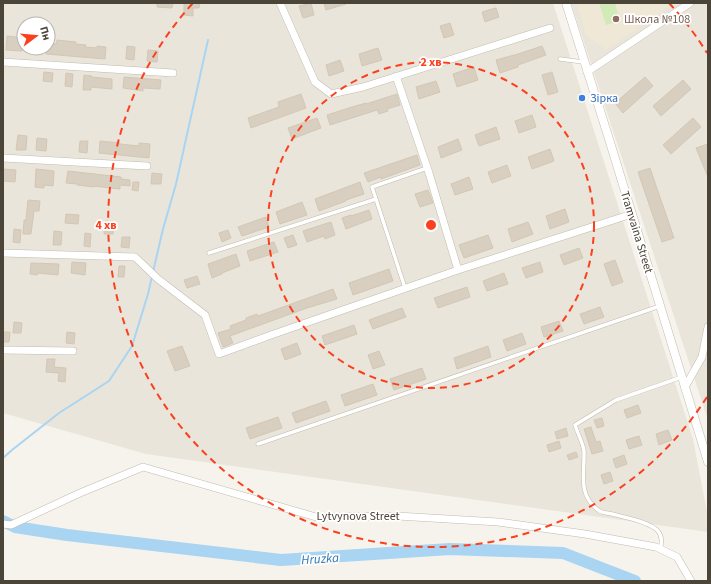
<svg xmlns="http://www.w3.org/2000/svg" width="711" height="584" viewBox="0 0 711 584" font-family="'Source Sans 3',sans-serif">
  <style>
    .residential { fill: #eae5da; fill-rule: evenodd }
    .education { fill: #efe8d6 }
    .green { fill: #d2eab5 }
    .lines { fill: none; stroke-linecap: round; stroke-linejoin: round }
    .stream { stroke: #a9d4f2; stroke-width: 2 }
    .river { stroke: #a9d4f2; stroke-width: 12 }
    .building { fill: #d8cfc1; stroke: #d3c7b4 }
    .service-casing { stroke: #c2bbae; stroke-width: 4.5 }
    .minor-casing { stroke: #c2bbae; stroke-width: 8 }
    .tertiary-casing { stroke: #c2bbae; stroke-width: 9 }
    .service { stroke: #fff; stroke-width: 3.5 }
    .minor { stroke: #fff; stroke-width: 7 }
    .tertiary { stroke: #fff; stroke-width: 8 }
    .ring { fill: none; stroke: #fc3f1d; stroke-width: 2; stroke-dasharray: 7 5 }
    .education-dot { fill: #8d6e63; stroke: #fff; stroke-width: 1.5 }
    .shop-dot { fill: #3f7fe0; stroke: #fff; stroke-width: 1.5 }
    .labels { text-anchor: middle; stroke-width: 3.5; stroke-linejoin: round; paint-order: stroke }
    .education-label { font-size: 12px; fill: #785e54; stroke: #fff; text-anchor: start }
    .shop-label { font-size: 12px; fill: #366cbe; stroke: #fff; text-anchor: start }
    .street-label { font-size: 12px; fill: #4b4439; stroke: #fff }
    .water-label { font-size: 13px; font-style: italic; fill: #2e7ab2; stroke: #fff }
    .centre { fill: #fc3f1d; stroke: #fff; stroke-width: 2 }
    .ring-label { font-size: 12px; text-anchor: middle; font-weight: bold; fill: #fc3f1d; stroke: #fff; stroke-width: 3.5; stroke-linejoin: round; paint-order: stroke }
  </style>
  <rect width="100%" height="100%" fill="#f6f3ec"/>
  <path class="residential" d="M 3,3 L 553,3 L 693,439 L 708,517 L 708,532 L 146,454 L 3,413 ZM 24,24 L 48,24 L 48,48 L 24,48 Z
    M 571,3 L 708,3 L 708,420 Z"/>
  <path class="education" d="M 577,3 L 674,3 L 606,50 L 586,35 Z"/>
  <path class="green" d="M 599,3 L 615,3 L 620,21 L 606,25 Z"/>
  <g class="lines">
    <path class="stream" d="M 153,272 L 163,229 L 176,184 L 208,40
      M 3,458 L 12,450 L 59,413 L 109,381 L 132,346 L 148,294 L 152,276"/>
    <path class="river" d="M 3,521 L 15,527 L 67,535 L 281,560 L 450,549 L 563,553 L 635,581"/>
  </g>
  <path class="building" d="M 157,3 L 173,3 L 172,8 L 157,7 Z
    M 184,3 L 200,3 L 199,8 L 193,8 L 193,16 L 184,15 Z
    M 311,3 L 314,15 L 303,18 L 299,6 Z
    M 324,3 L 346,3 L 346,4 L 326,10 Z
    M 496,8 L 499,17 L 485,22 L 482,12 Z
    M 450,23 L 454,35 L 444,38 L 440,26 Z
    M 7,36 L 24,38 L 22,51 L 6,50 Z
    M 57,40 L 76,42 L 76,44 L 86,45 L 85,47 L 97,48 L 97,46 L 106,47 L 105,59 L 46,54 L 46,48 L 48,48 L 48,43 L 56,44 Z
    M 127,46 L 135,47 L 134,60 L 126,59 Z
    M 542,46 L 546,55 L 518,65 L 518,67 L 500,73 L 496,60 L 514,55 L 515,55 Z
    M 378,48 L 382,60 L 362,66 L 359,54 Z
    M 148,50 L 158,51 L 157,62 L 147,61 Z
    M 340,60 L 344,71 L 329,76 L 326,65 Z
    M 474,67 L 478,80 L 457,87 L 453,74 Z
    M 44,72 L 53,73 L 52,82 L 43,81 Z
    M 552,72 L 558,92 L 548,95 L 542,75 Z
    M 66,73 L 73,74 L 72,87 L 65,86 Z
    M 84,75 L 92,76 L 92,77 L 112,79 L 112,89 L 91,87 L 91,90 L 83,90 Z
    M 124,77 L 161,80 L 160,89 L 143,88 L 143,91 L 123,88 Z
    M 645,77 L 653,86 L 623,113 L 615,103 Z
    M 683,80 L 691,89 L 661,116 L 653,106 Z
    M 436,81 L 440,92 L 419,99 L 416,87 Z
    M 301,94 L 306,108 L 251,128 L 248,118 L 279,107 L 278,102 Z
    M 397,94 L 400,105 L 387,109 L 388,111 L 379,114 L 377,110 L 330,125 L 327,115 L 352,107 L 366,103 L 366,104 Z
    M 532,115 L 536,127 L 519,133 L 515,121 Z
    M 317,118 L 321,128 L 292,139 L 288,128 Z
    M 693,118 L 701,127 L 671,154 L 663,145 Z
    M 496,127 L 500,139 L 479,146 L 475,135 Z
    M 18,135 L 27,136 L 26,150 L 16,150 Z
    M 37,138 L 47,139 L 46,151 L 36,150 Z
    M 458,139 L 462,150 L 441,158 L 438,147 Z
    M 80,141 L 88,141 L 87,153 L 79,152 Z
    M 100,141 L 120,143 L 120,144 L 139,146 L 139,143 L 150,144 L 149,158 L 99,153 Z
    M 708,144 L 708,177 L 696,148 Z
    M 550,149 L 554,161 L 532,169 L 528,157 Z
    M 417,155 L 420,165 L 381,179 L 381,177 L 368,182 L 364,173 Z
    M 507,165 L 511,176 L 492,183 L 488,172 Z
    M 650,168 L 674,238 L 662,242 L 638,172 Z
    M 3,169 L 16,170 L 15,182 L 3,181 Z
    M 36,169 L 54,171 L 53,186 L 44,185 L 44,188 L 35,187 Z
    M 68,171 L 121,177 L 121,179 L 130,180 L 130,186 L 120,185 L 120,189 L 93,186 L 93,187 L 86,186 L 77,185 L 77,184 L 66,183 Z
    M 152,173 L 162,174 L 161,184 L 151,184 Z
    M 469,177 L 473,189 L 455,195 L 451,184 Z
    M 133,182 L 139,182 L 138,191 L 132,190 Z
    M 360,182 L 364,194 L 346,200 L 346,201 L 319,211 L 315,199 Z
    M 428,190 L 433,203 L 420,207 L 415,194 Z
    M 28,200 L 40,201 L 39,211 L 34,211 L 31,234 L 23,234 L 24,220 L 26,220 Z
    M 302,202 L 307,215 L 280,224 L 276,212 Z
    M 565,209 L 569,222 L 550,229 L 546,216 Z
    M 369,210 L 372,219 L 346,229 L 342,218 L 351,215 L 351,216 Z
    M 66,214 L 79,215 L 78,224 L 65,223 Z
    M 266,217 L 269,227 L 242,236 L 238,227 Z
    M 105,221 L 114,222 L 113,234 L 104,234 Z
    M 331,222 L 335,235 L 325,239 L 324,236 L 307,242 L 303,231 Z
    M 528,222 L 533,234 L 512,242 L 508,229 Z
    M 14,229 L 21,230 L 20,243 L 13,242 Z
    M 228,230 L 231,238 L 222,242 L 219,233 Z
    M 54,231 L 62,232 L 61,245 L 53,245 Z
    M 85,233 L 91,234 L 90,247 L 84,246 Z
    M 293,235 L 297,245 L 288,248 L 284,238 Z
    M 488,235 L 493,248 L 464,258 L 459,245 Z
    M 122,237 L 130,237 L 129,248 L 121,247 Z
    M 274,242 L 278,252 L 250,261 L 247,251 Z
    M 579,248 L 583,258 L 564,265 L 560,255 Z
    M 236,254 L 240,266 L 222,273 L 222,274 L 212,278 L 208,264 Z
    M 615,260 L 623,282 L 612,286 L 604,264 Z
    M 72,262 L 86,263 L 85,275 L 71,273 Z
    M 540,262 L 543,272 L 526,278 L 522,268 Z
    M 31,263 L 59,264 L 58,275 L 38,273 L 37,275 L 30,274 Z
    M 119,266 L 125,266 L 124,277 L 118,277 Z
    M 389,269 L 393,281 L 353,295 L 349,283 Z
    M 504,273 L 508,284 L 487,291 L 483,281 Z
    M 197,276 L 200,284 L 187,288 L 184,280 Z
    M 467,287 L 470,297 L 438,308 L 434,298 Z
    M 333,289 L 337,299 L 307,308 L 230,336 L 233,343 L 223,347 L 218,333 L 231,329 L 230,326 L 246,320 L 246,318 L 257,314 L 258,316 Z
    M 600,307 L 604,317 L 584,324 L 580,314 Z
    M 402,308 L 406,317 L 373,329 L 369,320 Z
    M 559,321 L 563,331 L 544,337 L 541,327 Z
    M 14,322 L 22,323 L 21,333 L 13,333 Z
    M 354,325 L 357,334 L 325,345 L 322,336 Z
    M 3,332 L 10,332 L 9,342 L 3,342 Z
    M 67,332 L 75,333 L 74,344 L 66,343 Z
    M 522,333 L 526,344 L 507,351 L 503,340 Z
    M 297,343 L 301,354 L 285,360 L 281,349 Z
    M 182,346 L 190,366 L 175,371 L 167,351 Z
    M 488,346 L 491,357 L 457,369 L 454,358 Z
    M 379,351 L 385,365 L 373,369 L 368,355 Z
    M 47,359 L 55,359 L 54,367 L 66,368 L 65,382 L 58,381 L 59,373 L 46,372 Z
    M 422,368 L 426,379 L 394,390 L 390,379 Z
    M 373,384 L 377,395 L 345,406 L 341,395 Z
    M 326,401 L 330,411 L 296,423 L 292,413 Z
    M 638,405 L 641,413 L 627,418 L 624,410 Z
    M 278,417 L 282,428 L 250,439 L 246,428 Z
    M 602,418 L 604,426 L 597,428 L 594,420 Z
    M 591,427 L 596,442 L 600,441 L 603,451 L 592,454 L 584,429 Z
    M 566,428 L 568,436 L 557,439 L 555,432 Z
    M 668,430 L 672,440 L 659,445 L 656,434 Z
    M 639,436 L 642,445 L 629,449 L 626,440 Z
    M 559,441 L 561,448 L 549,452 L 547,445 Z
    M 576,452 L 578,457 L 569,460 L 567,455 Z
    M 624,455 L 627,464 L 616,468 L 613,459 Z
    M 610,472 L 613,481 L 604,484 L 601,475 Z"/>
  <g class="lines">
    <defs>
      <path id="service" d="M 560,59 L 583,62
        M 209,253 L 376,199
        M 405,288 L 372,187 L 427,168
        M 258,444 L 660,306
        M 660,549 C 662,543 662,536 658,531 C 650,522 624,517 612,514 C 608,513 601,513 598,510 C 577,494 585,473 584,451 C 583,443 577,432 575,425 L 616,400 L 682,377"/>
      <path id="minor" d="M 280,3 L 315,82 L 331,94 L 363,87 L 550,28
        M 3,62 L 173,73
        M 587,72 L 690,3
        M 396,76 L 429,173 L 458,270
        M 3,158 L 147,166
        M 3,253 L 135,257 L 158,279 L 205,315 L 219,354 L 271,335 L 458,270 L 632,214
        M 3,350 L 73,351
        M 685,387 L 702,357 L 708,327
        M 3,524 L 11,525 L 80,493 L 143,467 L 316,517 L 397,516 L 498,522 L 585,534 L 656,547 L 677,557 L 691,581"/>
      <path id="tertiary" d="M 566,3 L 609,139 L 708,462"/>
    </defs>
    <use href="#service" class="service-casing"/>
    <use href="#minor" class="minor-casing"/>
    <use href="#tertiary" class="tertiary-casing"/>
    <use href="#service" class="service"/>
    <use href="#minor" class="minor"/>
    <use href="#tertiary" class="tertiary"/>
  </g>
  <g class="ring">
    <circle cx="431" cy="225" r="163"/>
    <path d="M707 397A325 325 0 1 1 193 3M669 3A325 325 0 0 1 707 53"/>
  </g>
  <circle class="education-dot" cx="616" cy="19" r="4"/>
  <circle class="shop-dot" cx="582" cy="98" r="4"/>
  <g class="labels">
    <g class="education-label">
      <text x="624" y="23">Школа №108</text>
    </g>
    <g class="shop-label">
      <text x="590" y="102">Зірка</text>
    </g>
    <g class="street-label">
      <text transform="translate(637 232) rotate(73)" y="4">Tramvaina Street</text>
      <text x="358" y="520">Lytvynova Street</text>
    </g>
    <g class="water-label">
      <text transform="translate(320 558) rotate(-4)" y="5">Hruzka</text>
    </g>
  </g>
  <circle cx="431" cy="225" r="6" class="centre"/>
  <g class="ring-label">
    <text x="431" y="66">2 хв</text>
    <text x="106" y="229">4 хв</text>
  </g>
  <rect width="711" height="584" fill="none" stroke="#4b4439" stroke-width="8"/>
  <g transform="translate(36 36) rotate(74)"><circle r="19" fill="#ffffff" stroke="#b7b4b0"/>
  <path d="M0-3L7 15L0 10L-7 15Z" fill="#fc3f1d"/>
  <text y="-6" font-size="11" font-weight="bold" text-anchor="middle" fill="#4b4439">Пн</text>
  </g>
</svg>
